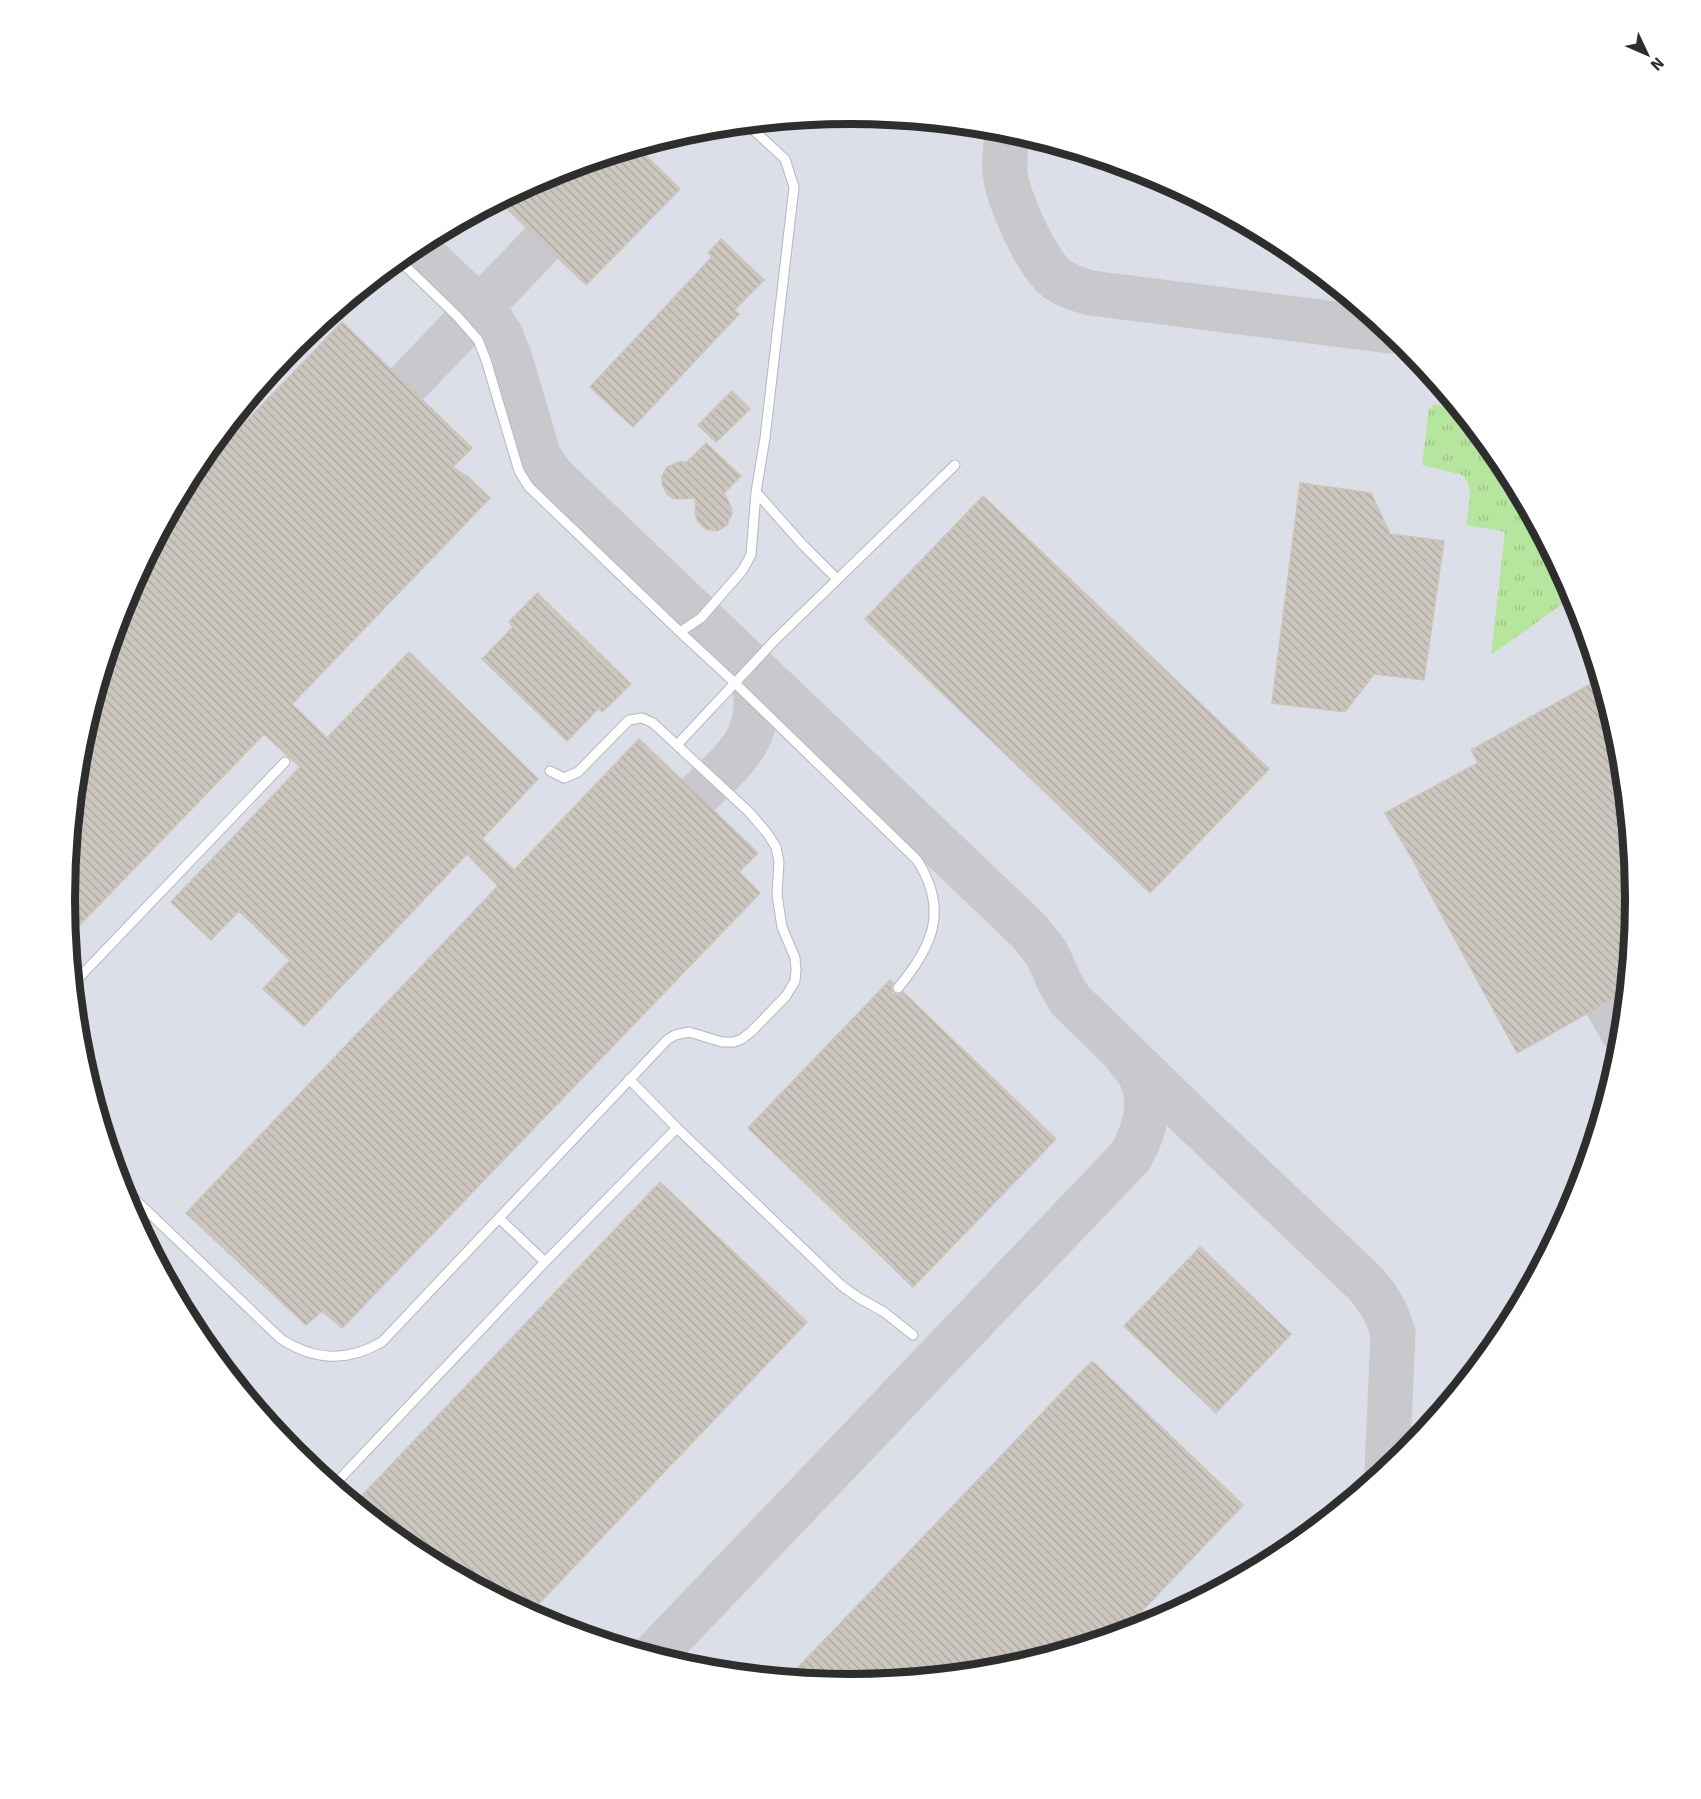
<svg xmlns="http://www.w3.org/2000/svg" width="1701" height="1799" viewBox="0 0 1701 1799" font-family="Signika,sans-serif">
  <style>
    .airport { fill: #dcdee8 }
    .grass { fill: url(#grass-tufts) }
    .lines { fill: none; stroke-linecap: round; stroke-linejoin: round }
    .taxiway { stroke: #c9c8cc; stroke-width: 45 }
    .building { fill: url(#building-back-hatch); stroke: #cbc5ba; stroke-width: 1.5 }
    .lane-casing { stroke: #b4b7c1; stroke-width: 11 }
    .lane { stroke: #fff; stroke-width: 9 }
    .rim { fill: none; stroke: #2e2e2e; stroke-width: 8 }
  </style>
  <defs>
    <pattern id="grass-tufts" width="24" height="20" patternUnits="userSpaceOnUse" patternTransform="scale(1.5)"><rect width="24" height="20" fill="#b6e59e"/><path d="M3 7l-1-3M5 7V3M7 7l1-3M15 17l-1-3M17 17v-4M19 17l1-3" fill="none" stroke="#9dc588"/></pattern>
    <pattern id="building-back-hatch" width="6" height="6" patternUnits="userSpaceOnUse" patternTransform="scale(1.5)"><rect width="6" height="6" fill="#cbc7bf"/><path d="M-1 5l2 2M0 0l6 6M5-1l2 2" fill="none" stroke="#afaba4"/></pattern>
  </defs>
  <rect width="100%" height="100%" fill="#efe9e1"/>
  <path class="airport" d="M68 899a783 783 0 1 1 1566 0a783 783 0 1 1-1566 0Z"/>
  <path class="grass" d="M 1435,404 L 1463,413 L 1504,463 L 1575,595 L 1491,655 L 1505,532 L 1466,525 C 1468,509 1475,486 1462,475 L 1422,465 L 1429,409 Z"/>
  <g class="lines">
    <path class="taxiway" d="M 1008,130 C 1006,144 1004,158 1005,172 C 1007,197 1036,263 1057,279 C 1067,286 1079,290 1091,293 L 1390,331
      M 414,246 L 489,317 L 500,334 L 509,356 L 538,454 L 542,462 L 553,477 L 1029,931 L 1047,954 L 1060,983 L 1070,1000 L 1187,1114 L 1366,1284 C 1380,1301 1387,1312 1393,1333 L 1387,1471
      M 407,384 L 542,243
      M 698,795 C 714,779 733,763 745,744 C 761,717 760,682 741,657
      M 1606,1003 L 1623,1032
      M 652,1657 L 1130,1157 C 1143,1135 1153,1105 1142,1079 C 1139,1072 1133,1065 1128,1059"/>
  </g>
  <path class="building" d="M 637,147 L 680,189 L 586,285 L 499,201 L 550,173 Z
    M 721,239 L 764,280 L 734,310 L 739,314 L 633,427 L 590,387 L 712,257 L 708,253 Z
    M 342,322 L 472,448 L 453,467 L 468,477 L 490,498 L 292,704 L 327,738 L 409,652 L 538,779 L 482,839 L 514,870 L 639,739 L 758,853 L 739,872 L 760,893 L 342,1328 L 322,1311 L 306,1325 L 186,1213 L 498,886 L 467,854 L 304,1026 L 263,989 L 290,960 L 239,911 L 211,940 L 171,902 L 300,767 L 264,734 L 68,937 L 64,899 L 80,746 L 124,598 L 185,485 Z
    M 732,391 L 750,409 L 716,442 L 698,425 Z
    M 706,443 L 741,476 L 724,493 L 731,507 L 732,513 L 727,525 L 717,531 L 706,529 L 698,522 L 696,516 L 695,498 L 678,499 L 673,498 L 667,494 L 662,484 L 662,477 L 667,467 L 679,462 L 687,462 Z
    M 1300,483 L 1371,493 L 1390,534 L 1444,541 L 1424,680 L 1374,674 L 1345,712 L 1272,703 Z
    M 983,496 L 1269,769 L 1150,893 L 865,619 Z
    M 537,593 L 631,684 L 602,712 L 599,708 L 567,741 L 482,659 L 513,627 L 509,622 Z
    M 1601,678 L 1621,746 L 1636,900 L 1627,991 L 1517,1053 L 1419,873 L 1420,872 L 1385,813 L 1478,763 L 1471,750 Z
    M 890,980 L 893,983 L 891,988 L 893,993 L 898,995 L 903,992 L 1056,1139 L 913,1287 L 748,1128 Z
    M 660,1182 L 807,1322 L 529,1614 L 414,1553 L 354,1504 Z
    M 1200,1247 L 1291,1334 L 1216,1413 L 1124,1326 Z
    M 1092,1361 L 1243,1505 L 1118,1636 L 1004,1670 L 850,1685 L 787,1679 Z"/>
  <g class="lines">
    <defs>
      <path id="lane" d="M 398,259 L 457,316 L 478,340 L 486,360 L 519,471 L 529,487 L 680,632 L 735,683 L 917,860 C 949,910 933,946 898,988
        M 756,492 L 802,544 L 837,579
        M 680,632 L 701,618 L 742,571 L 751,555 L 756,492 L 765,438 L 794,187 L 785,159 L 747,124
        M 677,745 L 775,640 L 955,465
        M 73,984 L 285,762
        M 629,1079 L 677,1128 L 842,1286 L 859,1298 L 884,1312 L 913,1335
        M 120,1185 L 281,1339 C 315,1361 347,1362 382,1342 L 667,1040 L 675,1035 L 689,1032 L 722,1042 L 734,1042 L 742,1039 L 752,1031 L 786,996 L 795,981 L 796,970 L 795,958 L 782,927 L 777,895 L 779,862 L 776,847 L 767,833 L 749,812 L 653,723 L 642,718 L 629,720 L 578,772 L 564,778 L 550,771
        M 499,1218 L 545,1262
        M 333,1486 L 545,1262 L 677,1128"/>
    </defs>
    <use href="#lane" class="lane-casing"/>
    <use href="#lane" class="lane"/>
  </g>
  <path d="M0 0H1701V1799H0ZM75 899a775 775 0 1 1 1550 0a775 775 0 1 1-1550 0Z" fill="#fff" fill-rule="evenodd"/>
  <path class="rim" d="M75 899a775 775 0 1 1 1550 0a775 775 0 1 1-1550 0Z"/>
  <g transform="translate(1647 54) rotate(134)" stroke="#ffffff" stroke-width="4.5" paint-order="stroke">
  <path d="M0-4.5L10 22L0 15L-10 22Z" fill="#2e2e2e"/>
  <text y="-9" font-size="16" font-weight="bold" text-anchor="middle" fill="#2e2e2e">N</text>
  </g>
</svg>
